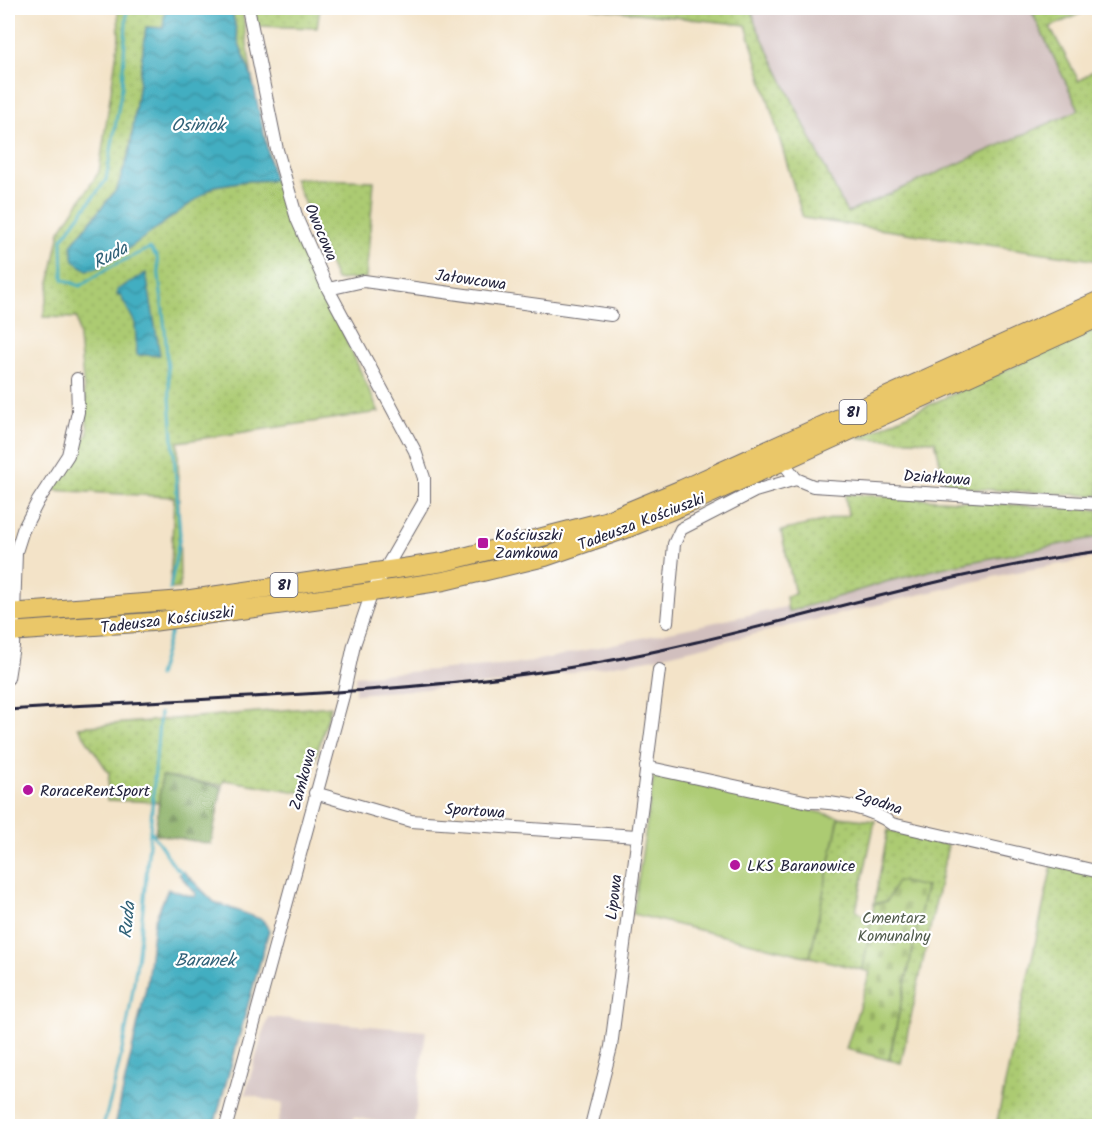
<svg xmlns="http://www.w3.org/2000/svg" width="1107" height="1134" viewBox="0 0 1107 1134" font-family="Kalam,sans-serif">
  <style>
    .industrial { fill: #d1bfbe }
    .grass { fill: url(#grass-dots); stroke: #677656; stroke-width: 1.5 }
    .forest { fill: url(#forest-firs); stroke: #566850; stroke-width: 1.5 }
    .cemetery { fill: url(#cemetery-stones); stroke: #677656; stroke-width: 1.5 }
    .pitch { fill: #accb72; stroke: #677656; stroke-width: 1.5 }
    .water { fill: url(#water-waves); stroke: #32687e; stroke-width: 1.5 }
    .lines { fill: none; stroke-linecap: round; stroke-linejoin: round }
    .stream { stroke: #42aec1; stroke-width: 3 }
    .street-casing { stroke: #6b666c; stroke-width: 14 }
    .primary-casing { stroke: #6b666c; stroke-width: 20 }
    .street { stroke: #fff; stroke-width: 12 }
    .primary { stroke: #eac769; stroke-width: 18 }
    .rail { stroke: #22223b; stroke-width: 3 }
    .poi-dot { fill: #b5179e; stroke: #fff; stroke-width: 2 }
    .labels { text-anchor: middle; stroke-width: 4.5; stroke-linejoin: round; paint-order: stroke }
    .shield { fill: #fff; stroke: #646476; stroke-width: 1.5 }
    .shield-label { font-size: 15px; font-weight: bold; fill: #22223b }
    .street-label { font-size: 16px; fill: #22223b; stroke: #fff }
    .poi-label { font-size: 16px; fill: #22223b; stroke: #fff; text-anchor: start }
    .park-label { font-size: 16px; fill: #525d4e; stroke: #fff }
    .water-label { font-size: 18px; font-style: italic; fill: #306177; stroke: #fff }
  </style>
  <defs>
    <pattern id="grass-dots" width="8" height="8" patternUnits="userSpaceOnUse" patternTransform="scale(1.5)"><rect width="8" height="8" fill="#accb72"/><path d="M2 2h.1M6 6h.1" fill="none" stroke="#94ae64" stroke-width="1.8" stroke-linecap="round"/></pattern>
    <pattern id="forest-firs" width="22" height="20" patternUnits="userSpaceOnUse" patternTransform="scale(1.5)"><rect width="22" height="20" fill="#89af64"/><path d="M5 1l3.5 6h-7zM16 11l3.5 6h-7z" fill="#708e54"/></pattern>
    <pattern id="cemetery-stones" width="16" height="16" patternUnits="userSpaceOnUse" patternTransform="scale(1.5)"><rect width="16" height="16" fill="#accb72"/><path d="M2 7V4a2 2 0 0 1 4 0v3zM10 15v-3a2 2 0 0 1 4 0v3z" fill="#94ae64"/></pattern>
    <pattern id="water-waves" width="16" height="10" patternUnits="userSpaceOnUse" patternTransform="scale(1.5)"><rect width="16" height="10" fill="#42aec1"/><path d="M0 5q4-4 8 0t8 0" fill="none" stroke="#378d9e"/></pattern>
  </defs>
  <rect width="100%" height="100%" fill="#fff"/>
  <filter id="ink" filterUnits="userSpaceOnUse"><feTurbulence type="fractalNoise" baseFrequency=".0167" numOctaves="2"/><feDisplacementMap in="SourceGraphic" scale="12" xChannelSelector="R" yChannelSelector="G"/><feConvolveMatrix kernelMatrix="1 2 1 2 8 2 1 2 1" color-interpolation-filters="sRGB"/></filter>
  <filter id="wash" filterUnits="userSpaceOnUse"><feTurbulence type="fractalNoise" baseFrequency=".008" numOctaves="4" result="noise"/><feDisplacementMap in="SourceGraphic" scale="24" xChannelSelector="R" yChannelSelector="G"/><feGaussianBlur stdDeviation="1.35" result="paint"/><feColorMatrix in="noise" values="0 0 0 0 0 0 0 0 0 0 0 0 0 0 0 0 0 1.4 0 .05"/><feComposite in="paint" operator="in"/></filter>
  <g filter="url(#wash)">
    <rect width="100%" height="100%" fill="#f3e3c8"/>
    <path class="industrial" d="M 752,8 L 1030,8 L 1079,110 L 850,218 L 755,23 Z
      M 1099,537 L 1099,557 L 1006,574 L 655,658 L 510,683 L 355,694 L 355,676 L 525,663 L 790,606 L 951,566 Z
      M 268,1017 L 426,1031 L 414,1126 L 400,1126 L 353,1117 L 353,1126 L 277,1126 L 283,1104 L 245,1094 Z"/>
    <path class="grass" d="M 118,8 L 198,8 L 166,10 L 163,28 L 146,27 L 130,150 L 117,189 L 71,245 L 97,268 L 215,186 L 245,181 L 274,180 L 379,412 L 178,442 L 180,588 L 170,589 L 174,497 L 53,490 L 88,433 L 77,318 L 43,317 L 60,231 L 99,172 L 119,37 Z
      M 224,8 L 242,8 L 252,78 L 239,43 L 232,11 Z
      M 254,8 L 320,8 L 317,28 L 257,26 Z
      M 591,8 L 752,8 L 755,23 L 847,213 L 1079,110 L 1030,8 L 1093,8 L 1050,27 L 1079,81 L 1099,66 L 1099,261 L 803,218 L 746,25 Z
      M 294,178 L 374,181 L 366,278 L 336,280 Z
      M 1099,327 L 1099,496 L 946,487 L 935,441 L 857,438 Z
      M 845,494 L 1099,510 L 1099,537 L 950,566 L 889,581 L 788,612 L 786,596 L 795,594 L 781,531 L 848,515 Z
      M 331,706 L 305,793 L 224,780 L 222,785 L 162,777 L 159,802 L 107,800 L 109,773 L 78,727 Z
      M 839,817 L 875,821 L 856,911 L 871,921 L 863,970 L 810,957 Z
      M 888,830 L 948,845 L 901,1063 L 889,1060 L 926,887 L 892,895 L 887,901 L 874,904 Z
      M 1052,865 L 1099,876 L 1099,1126 L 996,1126 Z"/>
    <path class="forest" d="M 162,776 L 222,787 L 211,844 L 155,834 Z"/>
    <path class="cemetery" d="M 897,881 L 926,887 L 889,1060 L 846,1049 L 870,972 L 863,970 L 874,904 L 887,901 Z"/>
    <path class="pitch" d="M 654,774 L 839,817 L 810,957 L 633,914 Z"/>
    <path class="water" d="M 198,8 L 224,8 L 232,11 L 239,43 L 252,78 L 274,180 L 245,181 L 215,186 L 128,249 L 97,268 L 87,270 L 74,261 L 71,245 L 117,189 L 130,150 L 146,27 L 163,28 L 165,10 Z
      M 146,273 L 160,355 L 137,355 L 135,323 L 120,295 L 117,295 L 117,290 Z
      M 183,871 L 214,902 L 263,920 L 269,930 L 214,1126 L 115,1126 L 147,983 L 154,922 L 168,889 L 194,897 L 196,894 L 179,874 Z"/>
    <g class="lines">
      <path class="stream" d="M 127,8 L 122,87 L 106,180 L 62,239 L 63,279 L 80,286 L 112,266 L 150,248 L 157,257 L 165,330 L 180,535 L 170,589
        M 158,676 L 171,630
        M 150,830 L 175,867 L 182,872
        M 103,1126 C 143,994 147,851 160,713"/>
    </g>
  </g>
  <g filter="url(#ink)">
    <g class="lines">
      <defs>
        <path id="street" d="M 328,289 L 364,281 L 611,315
          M 782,461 L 796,479 L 813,486 L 1100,504
          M 667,622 L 674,544 L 681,529 L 755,491 L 796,479
          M 8,678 L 13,646 L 16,552 L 23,530 L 38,501 L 68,455 L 78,412 L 77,379
          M 646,767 L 809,802 C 836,802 871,808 892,824 L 1100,872
          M 315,793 L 411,821 L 637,836
          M 226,1126 L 343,696 L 354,645 L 372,592 L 424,502 L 424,478 L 415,451 L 328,289 L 297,219 L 277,150 L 248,8
          M 591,1126 L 611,1047 L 659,670"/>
        <path id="primary" d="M 8,613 L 184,600 L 444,562 L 605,521 L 682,489 L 1100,300
          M 8,632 L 152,622 L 372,592 L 444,581 L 545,557 L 626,529 L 695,501 L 1100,317"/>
      </defs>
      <use href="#street" class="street-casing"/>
      <use href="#primary" class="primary-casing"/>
      <use href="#street" class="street"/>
      <use href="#primary" class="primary"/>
      <path class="rail" d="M 8,710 C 195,697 387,697 573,667 C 750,638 921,575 1100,551"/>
    </g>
  </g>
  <g class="poi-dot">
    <rect x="477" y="537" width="12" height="12" rx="3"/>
    <circle cx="28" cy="790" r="6"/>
    <circle cx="735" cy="865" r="6"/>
  </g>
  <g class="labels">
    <g class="shield">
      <rect x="839.5" y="400" width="27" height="24" rx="4.5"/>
      <rect x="270.5" y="573" width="27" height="24" rx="4.5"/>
    </g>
    <g class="shield-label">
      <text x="853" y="417">81</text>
      <text x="284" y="590">81</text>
    </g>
    <g class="street-label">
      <text transform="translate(322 232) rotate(67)" y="6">Owocowa</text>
      <text transform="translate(471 279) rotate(8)" y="6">Jałowcowa</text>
      <text transform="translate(937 477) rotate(4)" y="6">Działkowa</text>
      <text transform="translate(641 521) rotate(-21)" y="6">Tadeusza Kościuszki</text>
      <text transform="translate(167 619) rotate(-7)" y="6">Tadeusza Kościuszki</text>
      <text transform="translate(302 779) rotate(-75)" y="6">Zamkowa</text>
      <text transform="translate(879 801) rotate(19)" y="6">Zgodna</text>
      <text transform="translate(475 810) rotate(4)" y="6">Sportowa</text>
      <text transform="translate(613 897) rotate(-83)" y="6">Lipowa</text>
    </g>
    <g class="poi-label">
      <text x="495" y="540">Kościuszki<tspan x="495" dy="18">Zamkowa</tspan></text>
      <text x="40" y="796">RoraceRentSport</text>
      <text x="747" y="871">LKS Baranowice</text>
    </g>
    <g class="park-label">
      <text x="894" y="923">Cmentarz<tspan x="894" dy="18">Komunalny</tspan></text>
    </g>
    <g class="water-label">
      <text x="198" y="131">Osiniok</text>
      <text transform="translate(110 255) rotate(-28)" y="6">Ruda</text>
      <text transform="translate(127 920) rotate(-84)" y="6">Ruda</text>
      <text x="205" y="966">Baranek</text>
    </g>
  </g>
  <rect width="1107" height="1134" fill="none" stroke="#fff" stroke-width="30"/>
</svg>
